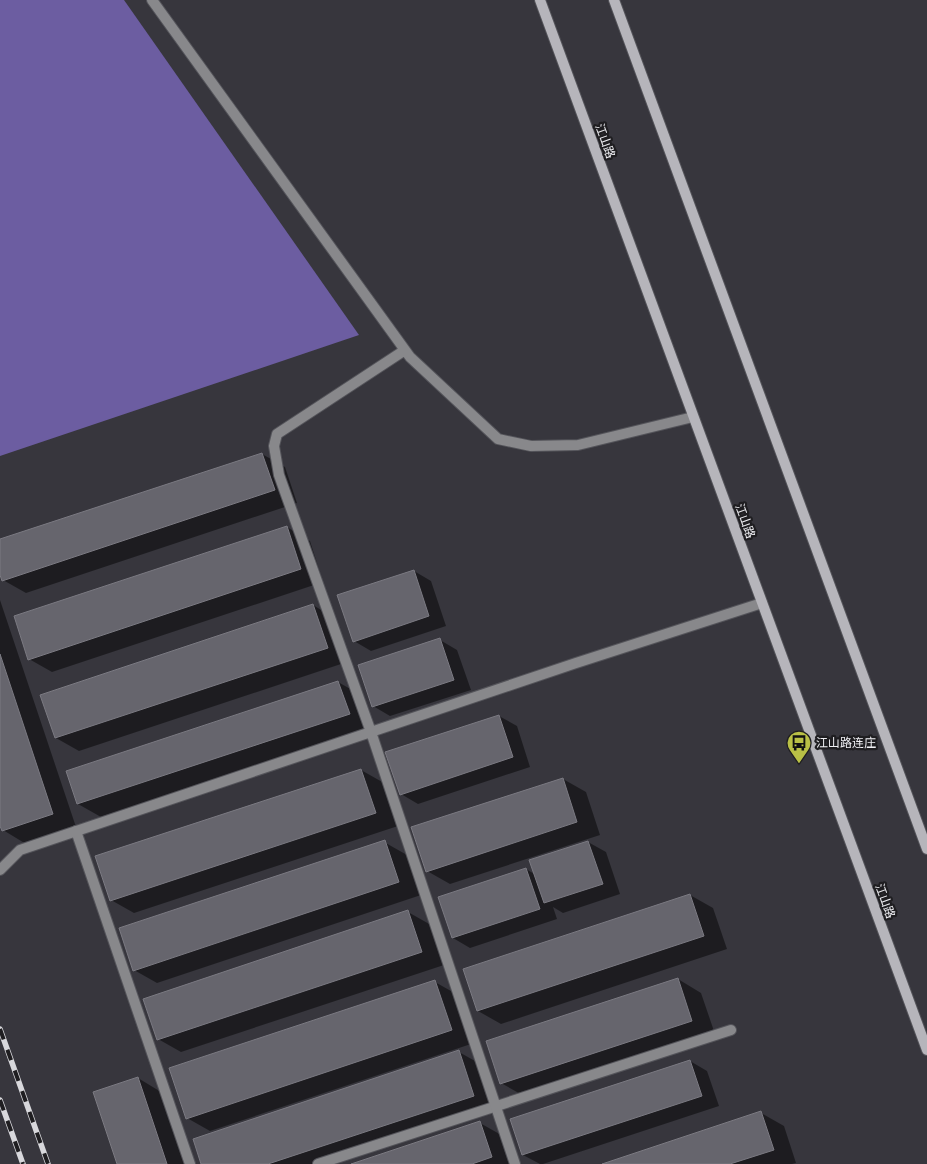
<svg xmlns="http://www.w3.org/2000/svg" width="927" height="1164" viewBox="0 0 927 1164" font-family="'PT Serif','Noto Sans SC',serif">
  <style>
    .forest { fill: #6c5da1 }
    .shadow { fill: #0007 }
    .building { fill: #66656d; stroke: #7b7a82 }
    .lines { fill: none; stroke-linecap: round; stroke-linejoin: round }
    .service-casing { stroke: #54545a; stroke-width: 12 }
    .minor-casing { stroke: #54545a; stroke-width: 12 }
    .secondary-casing { stroke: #54545a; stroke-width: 12 }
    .service { stroke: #88888b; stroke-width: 10 }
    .minor { stroke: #88888b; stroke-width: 10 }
    .secondary { stroke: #b6b5bb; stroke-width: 10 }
    .rail-casing { stroke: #d8d8dc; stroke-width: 5.5 }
    .rail { stroke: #1f1e21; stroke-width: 4; stroke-dasharray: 11; stroke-linecap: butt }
    .labels { text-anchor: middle; stroke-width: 4.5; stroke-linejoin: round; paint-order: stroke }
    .street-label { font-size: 12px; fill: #efeff3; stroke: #1f1e21 }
    .poi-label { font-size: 12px; fill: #efeff3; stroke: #1f1e21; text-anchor: start }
  </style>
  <rect width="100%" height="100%" fill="#37363d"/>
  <path class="forest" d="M 0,0 L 124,0 L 359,335 L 0,456 Z"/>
  <path class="shadow" d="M 262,454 L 285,467 L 297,503 L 26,593 L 3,580 L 0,571 L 0,541 Z
    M 287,527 L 310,541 L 323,582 L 52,672 L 29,659 Z
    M 414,571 L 431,581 L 446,626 L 371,651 L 354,641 Z
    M 0,600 L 76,827 L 26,844 L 3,830 L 0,822 Z
    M 313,605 L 336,619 L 350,661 L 79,751 L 56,738 Z
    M 440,640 L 457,650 L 471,690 L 390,716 L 373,706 Z
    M 338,682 L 361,695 L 372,727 L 101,817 L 78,804 L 67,772 Z
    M 499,716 L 517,726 L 530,767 L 418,804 L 401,794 Z
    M 361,770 L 384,783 L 398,826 L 134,913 L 111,900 Z
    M 563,779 L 586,792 L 600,835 L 450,884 L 427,871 Z
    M 384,842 L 407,855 L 421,895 L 157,983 L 134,970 Z
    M 588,842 L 606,852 L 620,894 L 563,913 L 553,907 L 557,919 L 470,948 L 453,938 L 526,869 L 536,875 Z
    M 690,895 L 713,908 L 727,949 L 501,1024 L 478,1011 Z
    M 408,912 L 431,925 L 444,965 L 181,1052 L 158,1039 Z
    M 678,979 L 701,993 L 715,1034 L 524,1096 L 501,1083 Z
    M 435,982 L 458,995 L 474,1043 L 210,1131 L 187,1118 Z
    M 459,1052 L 482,1065 L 496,1109 L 329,1164 L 202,1164 Z
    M 690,1061 L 707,1071 L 719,1106 L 543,1164 L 540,1164 L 523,1155 L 512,1120 Z
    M 138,1078 L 161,1092 L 185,1164 L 119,1164 Z
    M 761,1113 L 784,1126 L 796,1163 L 792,1164 L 606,1164 Z
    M 480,1123 L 503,1136 L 512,1164 L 355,1164 Z"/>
  <path class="building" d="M 262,453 L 275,490 L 2,581 L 0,575 L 0,539 Z
    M 287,526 L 301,569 L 28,660 L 14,616 Z
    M 414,570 L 429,616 L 353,642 L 337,595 Z
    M 313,604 L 328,648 L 55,738 L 40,695 Z
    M 440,638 L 454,680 L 372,707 L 358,665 Z
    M 0,654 L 53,814 L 2,831 L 0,826 Z
    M 338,681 L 350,714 L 77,804 L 66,771 Z
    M 499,715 L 513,757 L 400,795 L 385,752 Z
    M 361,769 L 376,813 L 110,901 L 95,856 Z
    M 563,778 L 577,822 L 426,872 L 411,827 Z
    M 385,840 L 399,882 L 133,971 L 119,928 Z
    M 588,841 L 603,884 L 544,903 L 529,860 Z
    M 526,868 L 540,909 L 452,938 L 438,897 Z
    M 690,894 L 704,936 L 477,1011 L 463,969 Z
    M 408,910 L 422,952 L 157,1040 L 143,999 Z
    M 678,978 L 692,1021 L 500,1084 L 486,1041 Z
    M 435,980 L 452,1030 L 186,1119 L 169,1068 Z
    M 459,1050 L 474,1096 L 268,1164 L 201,1164 L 193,1139 Z
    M 690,1060 L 702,1096 L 522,1155 L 510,1119 Z
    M 138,1077 L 167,1164 L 117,1164 L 93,1092 Z
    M 761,1111 L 774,1150 L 730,1164 L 602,1164 Z
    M 480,1121 L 492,1157 L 472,1164 L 351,1164 Z"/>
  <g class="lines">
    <defs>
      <path id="service" d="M 76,831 L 190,1164
        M 318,1164 L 731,1030"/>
      <path id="minor" d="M 152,0 L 410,357 L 498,439 L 531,446 L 578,445 L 693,417
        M 405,350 L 277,434 L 274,446 L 279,475 L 371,732 L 515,1164
        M 0,870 L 20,850 L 576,663 L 762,603"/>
      <path id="secondary" d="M 540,0 L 927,1050
        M 614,0 L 927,849"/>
    </defs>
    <use href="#service" class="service-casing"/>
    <use href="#minor" class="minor-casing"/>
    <use href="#secondary" class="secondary-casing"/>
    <use href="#service" class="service"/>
    <use href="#minor" class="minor"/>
    <use href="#secondary" class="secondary"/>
    <defs>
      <path id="rail" d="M 0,1029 L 48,1164
        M 0,1100 L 23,1164"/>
    </defs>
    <use href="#rail" class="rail-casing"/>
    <use href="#rail" class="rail"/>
  </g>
  <defs>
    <symbol id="bus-pin" viewBox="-11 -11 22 30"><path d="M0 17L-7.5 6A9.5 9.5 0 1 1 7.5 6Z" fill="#b9c046" stroke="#1f1e21"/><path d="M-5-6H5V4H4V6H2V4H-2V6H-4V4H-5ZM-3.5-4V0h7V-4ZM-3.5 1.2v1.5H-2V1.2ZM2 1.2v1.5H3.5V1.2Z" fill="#111"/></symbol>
  </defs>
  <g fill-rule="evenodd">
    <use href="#bus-pin" x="785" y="729" width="28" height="38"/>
  </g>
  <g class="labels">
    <g class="street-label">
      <text transform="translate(605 141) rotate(70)" y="4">江山路</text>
      <text transform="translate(745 521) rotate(70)" y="4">江山路</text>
      <text transform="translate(885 901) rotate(70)" y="4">江山路</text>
    </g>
    <g class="poi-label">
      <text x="816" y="747">江山路连庄</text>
    </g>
  </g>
</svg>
